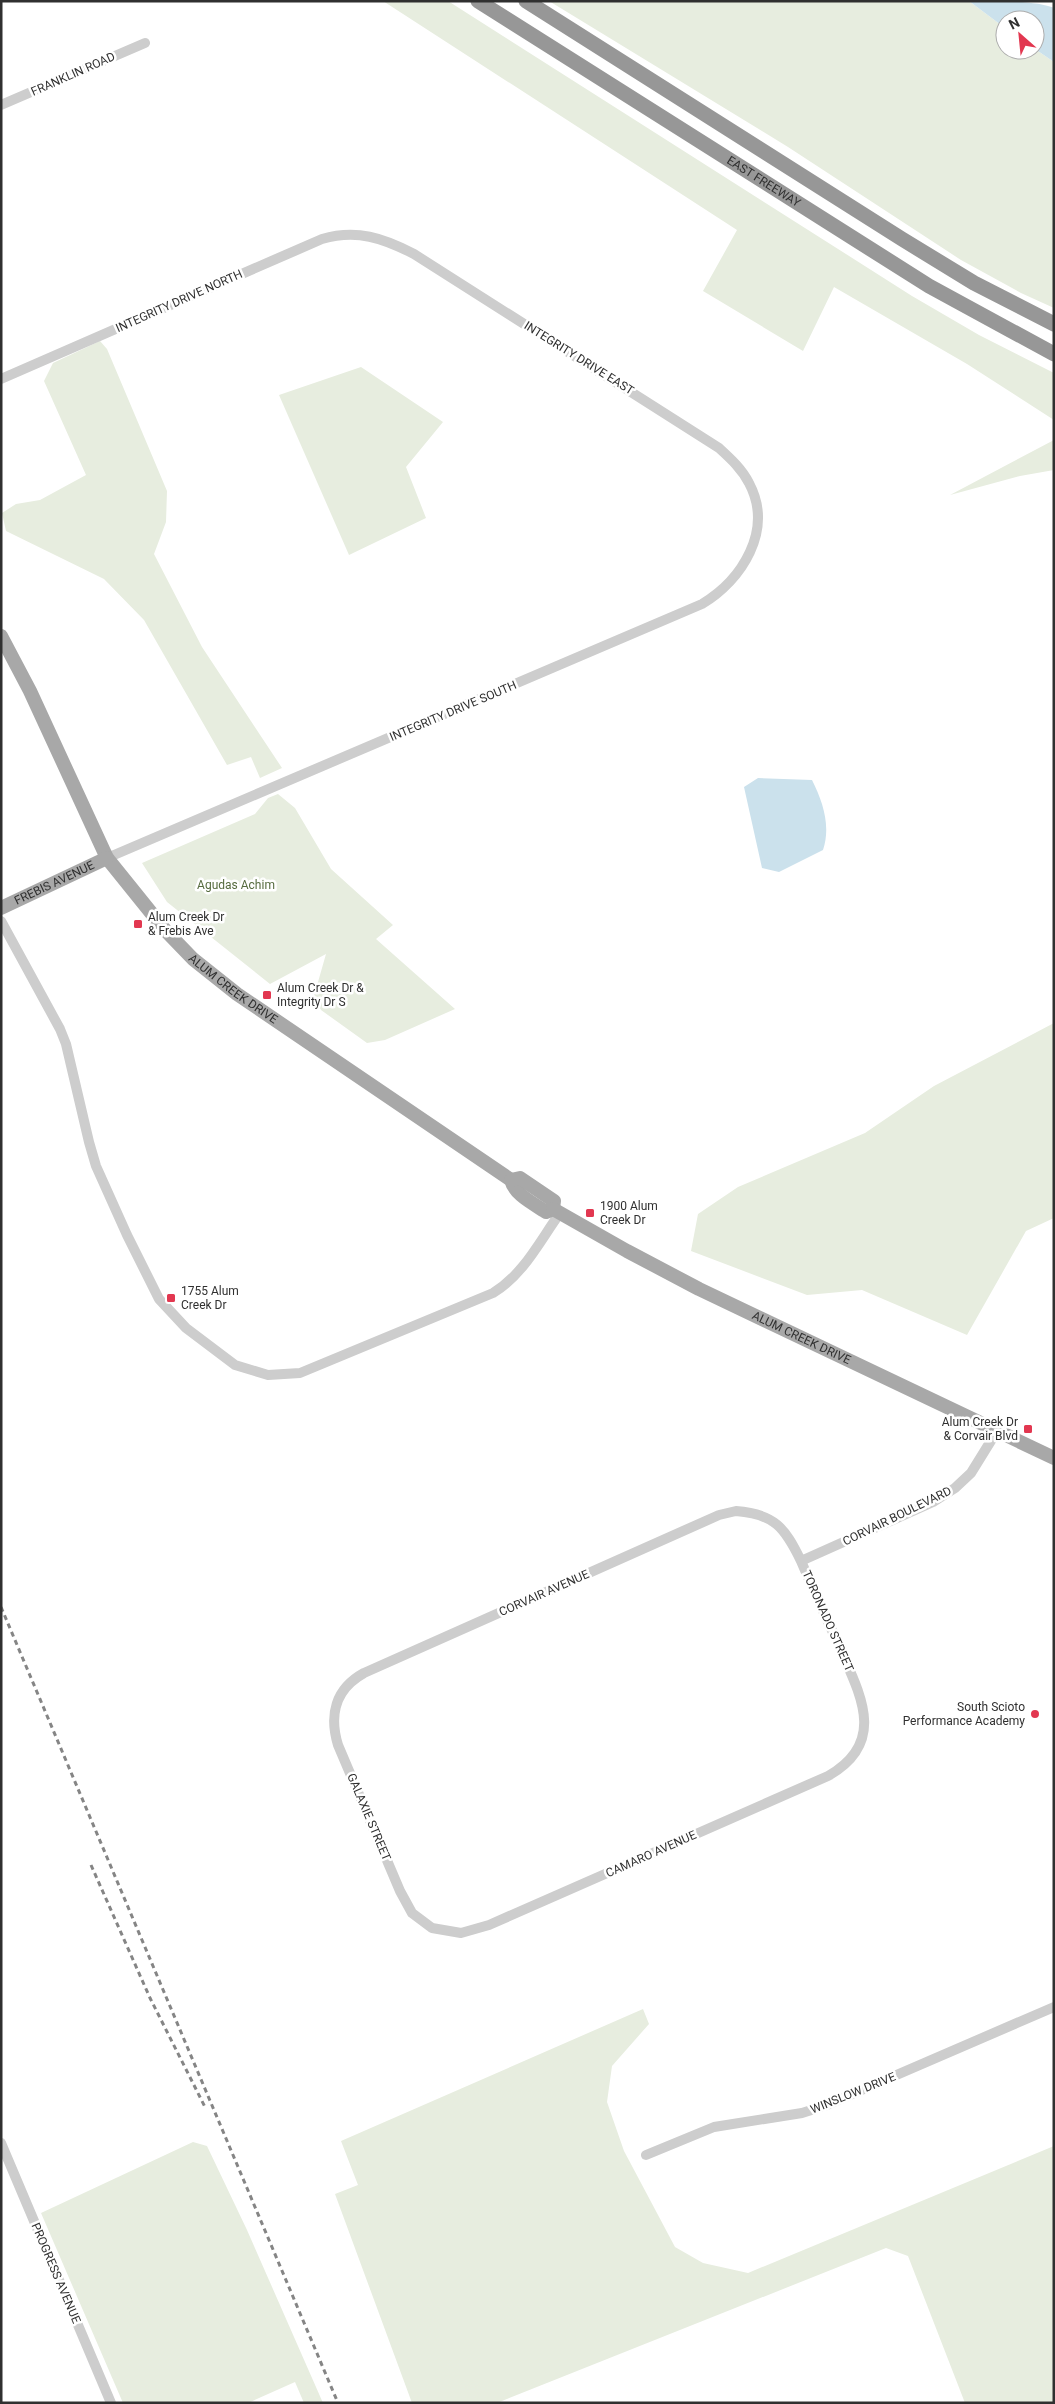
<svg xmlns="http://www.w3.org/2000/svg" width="1055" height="2404" viewBox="0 0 1055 2404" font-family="Roboto,sans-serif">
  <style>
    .green { fill: #e7eddf }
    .water { fill: #cbe1ec }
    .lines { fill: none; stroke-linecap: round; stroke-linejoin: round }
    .minor { stroke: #cdcdcd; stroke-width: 10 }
    .major { stroke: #a8a8a8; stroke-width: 14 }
    .highway { stroke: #979797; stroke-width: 15 }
    .rail { stroke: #858585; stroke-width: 3; stroke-dasharray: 5 4; stroke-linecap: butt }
    .poi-dot { fill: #e23750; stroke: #fff; stroke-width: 2 }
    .labels { text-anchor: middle; stroke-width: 5; stroke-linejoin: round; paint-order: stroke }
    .street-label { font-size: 12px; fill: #303030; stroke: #fff }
    .park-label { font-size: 12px; fill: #566b3e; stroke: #fff }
    .poi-label { font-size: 12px; fill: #303030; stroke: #fff; text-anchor: start }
  </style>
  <rect width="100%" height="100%" fill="#fff"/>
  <path class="green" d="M 383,1 L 448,1 L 912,296 L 979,335 L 1054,373 L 1054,420 L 967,364 L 834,287 L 803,351 L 703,291 L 737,230 Z
    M 549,1 L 969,1 L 1005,28 L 1005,50 L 1035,49 L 1054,62 L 1054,308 L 1021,293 L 961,260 L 788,147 Z
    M 100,341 L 107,349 L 167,491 L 166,522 L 154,554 L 202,647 L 282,768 L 260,778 L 251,757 L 227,765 L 144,620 L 104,579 L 6,531 L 2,513 L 16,504 L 40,500 L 86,475 L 44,381 L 53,363 Z
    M 361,367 L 443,422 L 406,467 L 426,518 L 349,555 L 279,395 Z
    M 1054,440 L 1054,470 L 1020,476 L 950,495 Z
    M 278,794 L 295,808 L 331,869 L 393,925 L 376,939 L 455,1009 L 385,1040 L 367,1043 L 321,1010 L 314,996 L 326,954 L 270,984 L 167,902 L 142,863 L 255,814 L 268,798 Z
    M 1054,1023 L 1054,1218 L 1026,1231 L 967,1335 L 862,1290 L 807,1295 L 691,1251 L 698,1214 L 738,1187 L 865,1133 L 934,1086 Z
    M 643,2009 L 649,2024 L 612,2066 L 607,2102 L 624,2151 L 675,2247 L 703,2263 L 748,2273 L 1054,2146 L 1054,2403 L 965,2403 L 908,2256 L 886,2248 L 497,2403 L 412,2403 L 335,2194 L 358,2185 L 341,2141 Z
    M 193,2142 L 207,2146 L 247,2230 L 323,2403 L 304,2403 L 295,2382 L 248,2403 L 123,2403 L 41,2213 Z"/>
  <path class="water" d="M 969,1 C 990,1 1038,0 1054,8 L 1054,62 L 1035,49 L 1035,20 L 1005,20 L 1005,28 Z
    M 758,778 L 812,780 C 823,802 831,826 823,850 L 779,872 L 762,868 L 744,787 Z"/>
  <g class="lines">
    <path class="minor" d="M 1,105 L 145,43
      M 1,379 L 322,239 C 357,229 383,238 414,254 L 719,448 C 731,459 742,469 749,483 C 774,530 742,580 702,604 L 107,858
      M 1,921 L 60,1029 L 66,1044 L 89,1142 L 96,1166 L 127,1235 L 159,1299 L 186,1328 L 235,1365 L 268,1375 L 300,1373 L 493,1293 C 524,1274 539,1242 560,1213
      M 736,1511 C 775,1514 785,1528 801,1561 C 813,1589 826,1617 839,1646 C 860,1694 888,1742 828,1776 L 489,1925 L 461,1933 L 432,1928 L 412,1913 L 400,1891 L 338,1745 C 329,1715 335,1689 364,1673 L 719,1515 Z
      M 801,1561 L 933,1502 L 955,1488 L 971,1473 L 997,1431
      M 1,2143 L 111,2403
      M 646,2155 L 714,2127 L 802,2113 L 827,2105 L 1054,2007"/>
    <g class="major">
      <path id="s1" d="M 1,636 L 30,691 L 107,858 L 165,930 L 193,959 L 237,994 L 511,1180 C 515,1195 533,1203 546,1212 L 553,1209"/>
      <path id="s2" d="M 1,908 L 107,858"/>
      <path d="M 511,1180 L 520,1178 L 554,1201 L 553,1209"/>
      <path id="s3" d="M 553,1209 L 627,1251 L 699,1289 L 1054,1458"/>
    </g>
    <g class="highway">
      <path id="s4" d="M 478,1 L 929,286 L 1054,354"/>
      <path d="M 526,1 L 902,239 L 974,283 L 1054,324"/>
    </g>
    <path class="rail" d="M 1,1607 L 338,2403
      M 91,1865 L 150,1998 L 206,2109"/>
  </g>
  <g class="poi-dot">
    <rect x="133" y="919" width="10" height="10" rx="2.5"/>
    <rect x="262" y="990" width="10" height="10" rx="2.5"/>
    <rect x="585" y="1208" width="10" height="10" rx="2.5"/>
    <rect x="166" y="1293" width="10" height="10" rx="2.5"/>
    <rect x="1023" y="1424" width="10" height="10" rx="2.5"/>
    <circle cx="1035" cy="1714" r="5"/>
  </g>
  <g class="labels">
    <g class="street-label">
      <text transform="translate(73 74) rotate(-24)" y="4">FRANKLIN ROAD</text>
      <text dy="4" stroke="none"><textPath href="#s4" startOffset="338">EAST FREEWAY</textPath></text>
      <text transform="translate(179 301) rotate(-24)" y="4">INTEGRITY DRIVE NORTH</text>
      <text transform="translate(579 358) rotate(32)" y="4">INTEGRITY DRIVE EAST</text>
      <text transform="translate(453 711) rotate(-23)" y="4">INTEGRITY DRIVE SOUTH</text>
      <text dy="4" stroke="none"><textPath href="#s2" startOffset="59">FREBIS AVENUE</textPath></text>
      <text dy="4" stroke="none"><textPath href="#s1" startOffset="429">ALUM CREEK DRIVE</textPath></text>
      <text dy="4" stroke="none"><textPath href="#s3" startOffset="280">ALUM CREEK DRIVE</textPath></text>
      <text transform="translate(897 1516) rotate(-26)" y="4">CORVAIR BOULEVARD</text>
      <text transform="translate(544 1593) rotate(-24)" y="4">CORVAIR AVENUE</text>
      <text transform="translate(828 1621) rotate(66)" y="4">TORONADO STREET</text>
      <text transform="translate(369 1817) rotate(67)" y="4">GALAXIE STREET</text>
      <text transform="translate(651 1854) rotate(-24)" y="4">CAMARO AVENUE</text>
      <text transform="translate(853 2093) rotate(-22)" y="4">WINSLOW DRIVE</text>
      <text transform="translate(56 2273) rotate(67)" y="4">PROGRESS AVENUE</text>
    </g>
    <g class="park-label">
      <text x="236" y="889">Agudas Achim</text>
    </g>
    <g class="poi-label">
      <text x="148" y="921">Alum Creek Dr<tspan x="148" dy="14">&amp; Frebis Ave</tspan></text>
      <text x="277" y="992">Alum Creek Dr &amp;<tspan x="277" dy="14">Integrity Dr S</tspan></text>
      <text x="600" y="1210">1900 Alum<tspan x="600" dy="14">Creek Dr</tspan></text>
      <text x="181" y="1295">1755 Alum<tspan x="181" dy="14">Creek Dr</tspan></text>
      <text x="1018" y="1426" text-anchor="end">Alum Creek Dr<tspan x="1018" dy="14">&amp; Corvair Blvd</tspan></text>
      <text x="1025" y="1711" text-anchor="end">South Scioto<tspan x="1025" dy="14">Performance Academy</tspan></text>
    </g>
  </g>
  <rect width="1055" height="2404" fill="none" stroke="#303030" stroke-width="5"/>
  <g transform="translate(1020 35) rotate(333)"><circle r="24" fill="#ffffff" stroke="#acacac"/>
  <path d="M0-4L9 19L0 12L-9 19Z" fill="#e23750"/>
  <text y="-8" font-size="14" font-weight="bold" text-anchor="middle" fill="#303030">N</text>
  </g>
</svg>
